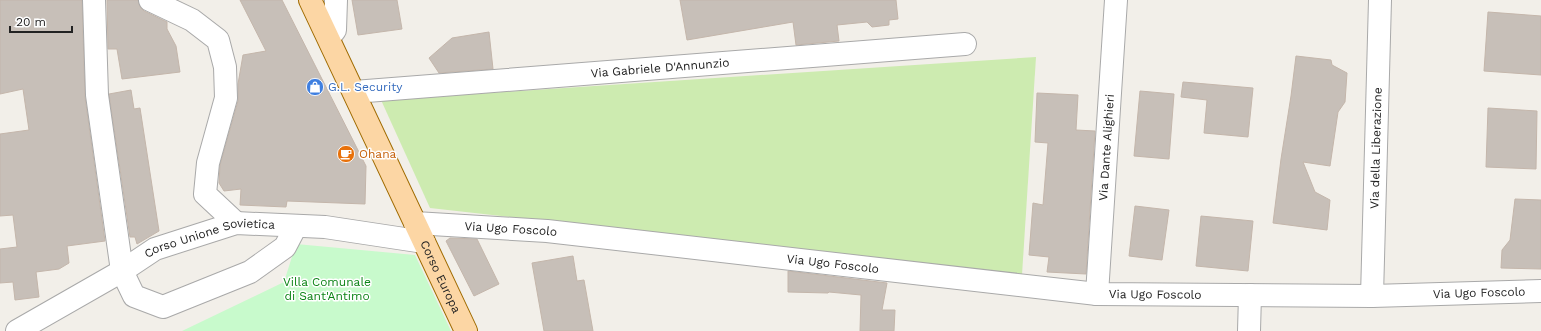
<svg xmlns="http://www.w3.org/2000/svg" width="1541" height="331" viewBox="0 0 1541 331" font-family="'Work Sans',sans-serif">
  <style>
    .grass { fill: #cdebb0 }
    .park { fill: #c8facc }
    .building { fill: #c7bfb8; stroke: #c4b6ab }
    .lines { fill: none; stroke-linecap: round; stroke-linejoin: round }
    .minor-casing { stroke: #a9a9a9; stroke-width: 24 }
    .major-casing { stroke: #a06b00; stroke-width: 24 }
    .minor { stroke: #fff; stroke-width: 22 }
    .major { stroke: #fcd6a4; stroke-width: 22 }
    .labels { text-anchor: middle; stroke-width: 3; stroke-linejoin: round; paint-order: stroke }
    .street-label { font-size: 12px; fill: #222; stroke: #fff }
    .shop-label { font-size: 12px; fill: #366cbe; stroke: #fff; text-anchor: start }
    .food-label { font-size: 12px; fill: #c56008; stroke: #fff; text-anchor: start }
    .park-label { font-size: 12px; fill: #0c8416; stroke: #fff }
  </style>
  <rect width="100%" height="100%" fill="#f2efe9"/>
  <path class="grass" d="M 1036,57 L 1022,275 L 430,208 L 381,100 Z"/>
  <path class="park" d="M 296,244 L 415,255 L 451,331 L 182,331 L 284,282 Z"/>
  <path class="building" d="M 0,0 L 82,0 L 85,97 L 105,241 L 67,246 L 69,263 L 59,269 L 36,272 L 39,297 L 15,300 L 13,282 L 0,283 L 0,249 L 17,247 L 13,215 L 0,216 L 0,134 L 29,130 L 23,89 L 0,94 Z
    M 107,0 L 138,0 L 140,7 L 144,11 L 167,22 L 167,29 L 176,46 L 180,72 L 122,79 L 117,49 L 108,49 Z
    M 240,0 L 282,0 L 366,166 L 365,204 L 287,201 L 286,207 L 240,205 L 241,189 L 224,191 L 219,183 L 220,165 L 238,101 L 238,84 L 243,55 L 266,51 Z
    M 352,0 L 397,0 L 402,29 L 358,35 Z
    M 680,0 L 896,0 L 898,19 L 889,20 L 889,25 L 872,27 L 867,22 L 837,25 L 839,41 L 796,45 L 793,22 L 687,40 Z
    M 1488,12 L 1541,16 L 1541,75 L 1484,71 Z
    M 489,32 L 493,69 L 439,73 L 429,58 L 452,38 Z
    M 1296,56 L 1331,60 L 1332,65 L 1347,73 L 1345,102 L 1338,112 L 1330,166 L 1303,162 L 1315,192 L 1330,200 L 1327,230 L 1273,223 L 1281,159 L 1291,96 Z
    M 1183,82 L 1253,88 L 1248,137 L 1204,133 L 1207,100 L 1181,97 Z
    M 131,90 L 134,109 L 140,108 L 159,231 L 137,244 L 135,237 L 130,237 L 109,94 Z
    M 1140,91 L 1174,94 L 1169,159 L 1134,156 Z
    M 1037,93 L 1078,95 L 1076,130 L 1095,131 L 1086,274 L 1047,272 L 1049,257 L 1029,255 L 1033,203 L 1043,205 L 1048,143 L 1035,142 Z
    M 1488,108 L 1537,111 L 1536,169 L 1486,167 Z
    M 1515,199 L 1541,200 L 1541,269 L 1501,268 L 1502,250 L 1510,240 Z
    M 1135,206 L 1169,210 L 1162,260 L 1129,256 Z
    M 1201,216 L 1253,221 L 1248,271 L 1196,266 Z
    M 450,238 L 477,239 L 499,284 L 474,296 L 446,241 Z
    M 573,256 L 577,281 L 584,280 L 593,331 L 544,331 L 532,263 Z
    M 788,271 L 887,283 L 882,310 L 895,310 L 894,331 L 860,331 L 861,295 L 829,292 L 828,293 L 788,292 Z"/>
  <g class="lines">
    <defs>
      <g id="minor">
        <path d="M 94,0 L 97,95 L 122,271 L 134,296 L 163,307 L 250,272 L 285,247 L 296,226"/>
        <path d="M 150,0 L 192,20 L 218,40 L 225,67 L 226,98 L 208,163 L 205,194 L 236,223"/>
        <path d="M 329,38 L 335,30 L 336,0"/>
        <path id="s1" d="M 354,92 L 965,44"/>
        <path id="s2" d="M 415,223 L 547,231 L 1097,294 L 1372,296 L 1541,291"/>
        <path id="s3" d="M 1097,294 L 1116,0"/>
        <path id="s4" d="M 1372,296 L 1380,0"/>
        <path id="s5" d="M 17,331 L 122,271 L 155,249 L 236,223 L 325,227 L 424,242"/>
        <path d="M 1249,331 L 1250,295"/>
      </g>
      <g id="major">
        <path id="s6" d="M 310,0 L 466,331"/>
      </g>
    </defs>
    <use href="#minor" class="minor-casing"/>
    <use href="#major" class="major-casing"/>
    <use href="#minor" class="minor"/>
    <use href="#major" class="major"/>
  </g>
  <defs>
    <symbol id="shop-disc" viewBox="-11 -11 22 22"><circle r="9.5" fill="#3f7fe0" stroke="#fff"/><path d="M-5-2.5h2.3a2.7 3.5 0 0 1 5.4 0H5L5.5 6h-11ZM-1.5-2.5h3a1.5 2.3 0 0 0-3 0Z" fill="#fff"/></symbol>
    <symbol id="cafe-disc" viewBox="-11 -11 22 22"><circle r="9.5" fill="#e8710a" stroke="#fff"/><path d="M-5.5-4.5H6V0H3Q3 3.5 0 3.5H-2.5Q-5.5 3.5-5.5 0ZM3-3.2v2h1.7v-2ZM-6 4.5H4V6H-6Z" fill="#fff"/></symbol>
  </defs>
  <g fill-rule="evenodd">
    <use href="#shop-disc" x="305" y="77" width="20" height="20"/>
    <use href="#cafe-disc" x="336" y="144" width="20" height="20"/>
  </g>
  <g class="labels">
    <g class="street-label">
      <text dy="4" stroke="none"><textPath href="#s1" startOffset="307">Via Gabriele D'Annunzio</textPath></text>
      <text dy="4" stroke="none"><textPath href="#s3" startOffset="147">Via Dante Alighieri</textPath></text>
      <text dy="4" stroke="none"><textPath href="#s4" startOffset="148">Via della Liberazione</textPath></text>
      <text dy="4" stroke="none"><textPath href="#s2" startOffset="96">Via Ugo Foscolo</textPath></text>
      <text dy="4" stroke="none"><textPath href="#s5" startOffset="217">Corso Unione Sovietica</textPath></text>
      <text dy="4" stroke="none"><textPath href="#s2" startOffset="420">Via Ugo Foscolo</textPath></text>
      <text dy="4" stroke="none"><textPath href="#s6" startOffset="306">Corso Europa</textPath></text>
      <text dy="4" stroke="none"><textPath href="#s2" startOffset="1068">Via Ugo Foscolo</textPath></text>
      <text dy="4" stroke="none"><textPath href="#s2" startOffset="744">Via Ugo Foscolo</textPath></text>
    </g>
    <g class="shop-label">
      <text x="328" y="91">G.L. Security</text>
    </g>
    <g class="food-label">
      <text x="359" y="158">Ohana</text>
    </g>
    <g class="park-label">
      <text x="327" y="286">Villa Comunale<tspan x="327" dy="14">di Sant'Antimo</tspan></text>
    </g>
  </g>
  <path d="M10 26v6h62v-6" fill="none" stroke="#222222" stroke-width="2"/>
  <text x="16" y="26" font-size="12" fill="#222222" stroke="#ffffff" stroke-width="3" paint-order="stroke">20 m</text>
</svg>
